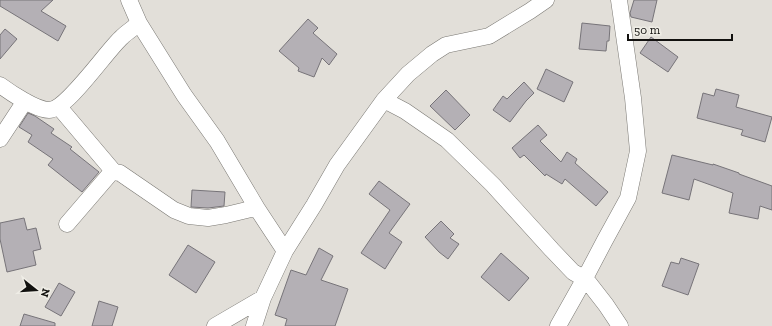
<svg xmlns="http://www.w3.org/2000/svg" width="772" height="326" viewBox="0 0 772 326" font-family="'Zilla Slab',serif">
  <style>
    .building { fill: #b4b0b5; stroke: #777479 }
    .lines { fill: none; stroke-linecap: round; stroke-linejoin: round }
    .street-casing { stroke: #7a7873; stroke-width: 17 }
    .street { stroke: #fff; stroke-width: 16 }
  </style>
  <rect width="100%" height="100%" fill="#e2dfd9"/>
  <path class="building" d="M 0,0 L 53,0 L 41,11 L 66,26 L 58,41 L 0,6 Z
    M 634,0 L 657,0 L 652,22 L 631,17 L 630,13 Z
    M 308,19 L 318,28 L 313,33 L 337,54 L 329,65 L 322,58 L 314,77 L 298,71 L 299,68 L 279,51 Z
    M 582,23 L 610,26 L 609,41 L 607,41 L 606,51 L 579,49 Z
    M 5,29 L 17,39 L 0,59 L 0,35 Z
    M 651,37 L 678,57 L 668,72 L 640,53 Z
    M 546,69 L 573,82 L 564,102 L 537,89 Z
    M 524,82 L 534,93 L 526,101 L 510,122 L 493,110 L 503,96 L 507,99 Z
    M 716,89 L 739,95 L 736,107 L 772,117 L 765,142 L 741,135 L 743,130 L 697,118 L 703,93 L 714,96 Z
    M 446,90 L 470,115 L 455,130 L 430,106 Z
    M 28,113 L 35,116 L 54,129 L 51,133 L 72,147 L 70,149 L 99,172 L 82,192 L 48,165 L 53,159 L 28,142 L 32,135 L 19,127 Z
    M 538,125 L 547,135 L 540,141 L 561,162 L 567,152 L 577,159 L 575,163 L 608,192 L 596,206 L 565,179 L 562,184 L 546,174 L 545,176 L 524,155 L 520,158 L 512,148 Z
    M 672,155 L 713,165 L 713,164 L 739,173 L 739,174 L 772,186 L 772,210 L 760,206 L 758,219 L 729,213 L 733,193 L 694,179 L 689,200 L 662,193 Z
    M 379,181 L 410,204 L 389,233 L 402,242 L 385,269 L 361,253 L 390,210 L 369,194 Z
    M 192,190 L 225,192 L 224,206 L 208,208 L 191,207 Z
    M 24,218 L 27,230 L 36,228 L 41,249 L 33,251 L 36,265 L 7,272 L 0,239 L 0,223 Z
    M 441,221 L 454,234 L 450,238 L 459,244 L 448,259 L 439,252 L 425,237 Z
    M 188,245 L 215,262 L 196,293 L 169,275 Z
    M 319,248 L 333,256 L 321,280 L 348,289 L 335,326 L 285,326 L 287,319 L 275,315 L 291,270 L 306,275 Z
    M 501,253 L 529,278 L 509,301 L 481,277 Z
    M 681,258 L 699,264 L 688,295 L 662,286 L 671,262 L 679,264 Z
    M 59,283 L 75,292 L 61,316 L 45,307 Z
    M 99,301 L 118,307 L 112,326 L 92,326 Z
    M 24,314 L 55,323 L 55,326 L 20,326 Z"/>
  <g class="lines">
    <defs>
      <path id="street" d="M 129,0 L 139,23 L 184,95 L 217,141 L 258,210 L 285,251
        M 0,85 C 11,93 36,110 49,110 C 67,110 107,50 122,37 C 127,32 134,28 139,23
        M 384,100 L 405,111 L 447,140 L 493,185 L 552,250 L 573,272 L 580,276 L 585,278 L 606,305 L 620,326
        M 59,107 L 114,172
        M 0,139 L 25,101
        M 67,224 L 110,174 L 114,172 L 120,173 L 174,210 L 189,216 L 208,218 L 226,215 L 251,209 L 258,210
        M 215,326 L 263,298
        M 254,326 L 263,298 L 285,251 L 314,205 L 337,165 L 384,100 L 408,74 L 432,54 L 446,45 L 489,36 L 530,11 L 546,0
        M 558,326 L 585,278 L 605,240 L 628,198 L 638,151 L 633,98 L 619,0"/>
    </defs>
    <use href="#street" class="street-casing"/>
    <use href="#street" class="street"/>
  </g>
  <g transform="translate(36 290) rotate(107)" stroke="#efede6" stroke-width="3" paint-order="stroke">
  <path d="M0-3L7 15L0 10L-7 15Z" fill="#12110f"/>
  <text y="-6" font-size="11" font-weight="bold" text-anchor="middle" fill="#12110f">N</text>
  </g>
  <path d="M628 34v6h104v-6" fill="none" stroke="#12110f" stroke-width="2"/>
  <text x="634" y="34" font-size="12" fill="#12110f" stroke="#efede6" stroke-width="3" paint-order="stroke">50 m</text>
</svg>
